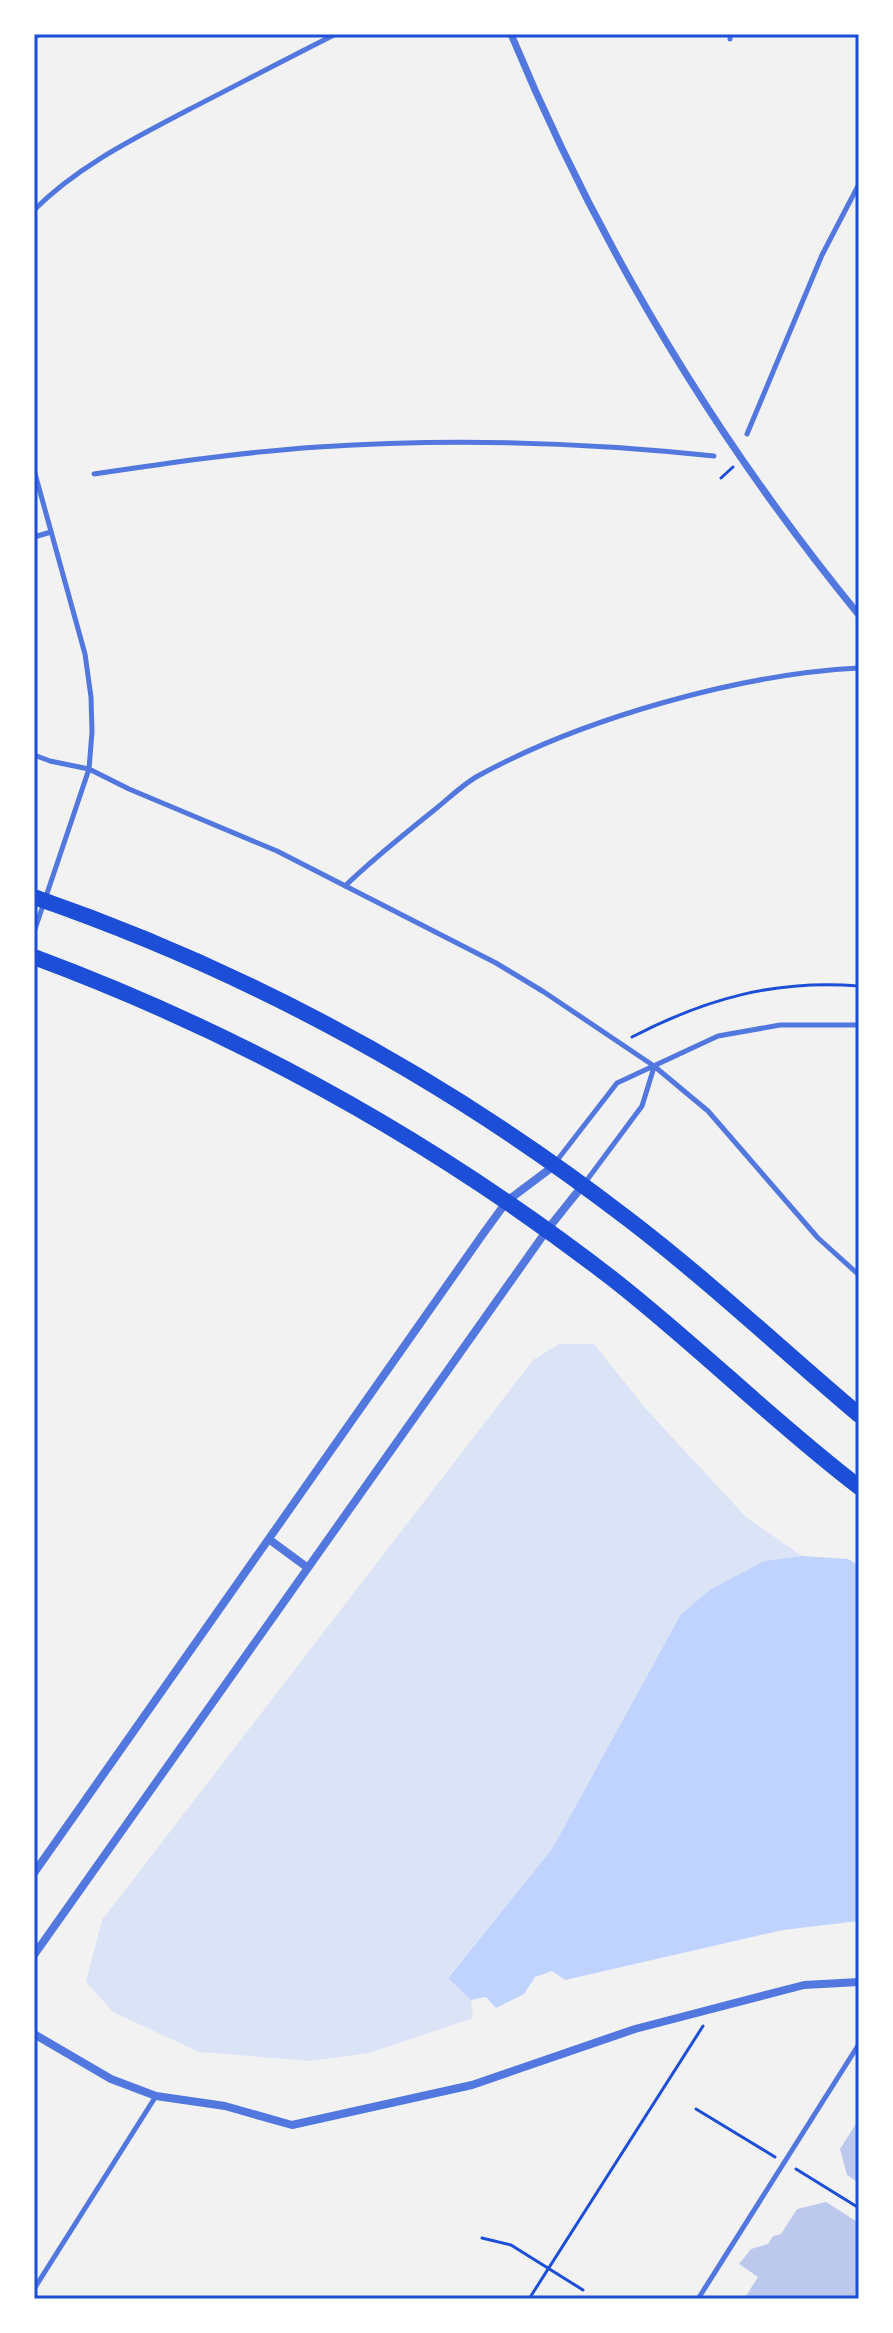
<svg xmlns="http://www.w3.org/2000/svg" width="893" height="2333" viewBox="0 0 893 2333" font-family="'DejaVu Sans',sans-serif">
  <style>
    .green { fill: #dbe4f7 }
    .water { fill: #bfd3fe }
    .building { fill: #bdc9ec }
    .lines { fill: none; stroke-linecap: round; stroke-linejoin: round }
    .path { stroke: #1d4ed8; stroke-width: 3 }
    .service { stroke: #5277de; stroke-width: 5 }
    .pedestrian { stroke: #5277de; stroke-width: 7 }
    .minor { stroke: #5277de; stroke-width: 8 }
    .secondary { stroke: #1d4ed8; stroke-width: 16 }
    .neatline { fill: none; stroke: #1d4ed8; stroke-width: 3 }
  </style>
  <rect width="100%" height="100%" fill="#f2f2f2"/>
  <path class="green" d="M 559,1344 L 594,1344 L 646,1409 L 746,1517 L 802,1556 L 764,1561 L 711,1589 L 681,1614 L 552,1849 L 448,1977 L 471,2000 L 473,2018 L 369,2053 L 311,2061 L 199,2052 L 113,2012 L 86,1982 L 102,1920 L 533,1360 Z"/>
  <path class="water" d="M 802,1556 L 848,1559 L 859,1566 L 859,1921 L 783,1930 L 565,1980 L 552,1971 L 535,1977 L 524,1994 L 496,2008 L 486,1997 L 471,2000 L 448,1978 L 552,1849 L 681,1614 L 711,1589 L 764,1561 Z"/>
  <path class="building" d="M 859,2119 L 859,2183 L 847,2175 L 840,2149 Z
    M 826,2202 L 859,2223 L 859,2299 L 744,2299 L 758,2277 L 739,2264 L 751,2249 L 768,2244 L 773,2236 L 781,2234 L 797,2209 Z"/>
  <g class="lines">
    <path class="path" d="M 721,478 L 733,467
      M 632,1037 C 705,999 776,979 859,986
      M 696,2109 L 775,2157
      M 796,2169 L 859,2208
      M 482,2238 L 511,2245 L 583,2290
      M 529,2299 L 703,2026"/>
    <path class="service" d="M 730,39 L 730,34
      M 34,210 C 78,166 133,139 188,110 C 237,85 286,59 336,34
      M 747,434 L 822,255 L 859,184
      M 34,470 L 85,654 L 91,697 L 92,732 L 89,769 L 34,932
      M 94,474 C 168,463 243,452 318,447 C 450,438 583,442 714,456
      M 34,537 L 51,532
      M 34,755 L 50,761 L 89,769 L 129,789 L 277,851 L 496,963 L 544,992 L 654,1066 L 708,1111 L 818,1238 L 859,1275
      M 345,886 C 373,859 403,835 433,811 C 447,800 461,786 476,777 C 581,719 739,674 859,668
      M 555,1163 L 617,1083 L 718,1036 L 780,1025 L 859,1025
      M 584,1184 L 642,1106 L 654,1067
      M 34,2289 L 156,2096
      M 698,2299 L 859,2044"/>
    <path class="pedestrian" d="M 511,34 C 598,244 715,439 859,615"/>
    <path class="minor" d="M 34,35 L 37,34
      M 270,1540 L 308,1568
      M 34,1873 L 483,1234 L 507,1201 L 555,1165
      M 34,1955 L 547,1230 L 583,1185
      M 34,2034 L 111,2079 L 156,2096 L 225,2106 L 292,2125 L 472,2085 L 635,2029 L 804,1985 L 859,1982"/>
    <path class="secondary" d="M 34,897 C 248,971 449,1081 628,1219 C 708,1280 782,1350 859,1415
      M 34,957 C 244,1035 437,1143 614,1280 C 698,1346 774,1422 859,1487"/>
  </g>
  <rect width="893" height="2333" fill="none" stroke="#ffffff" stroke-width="72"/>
  <rect x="36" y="36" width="821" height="2261" class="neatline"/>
</svg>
